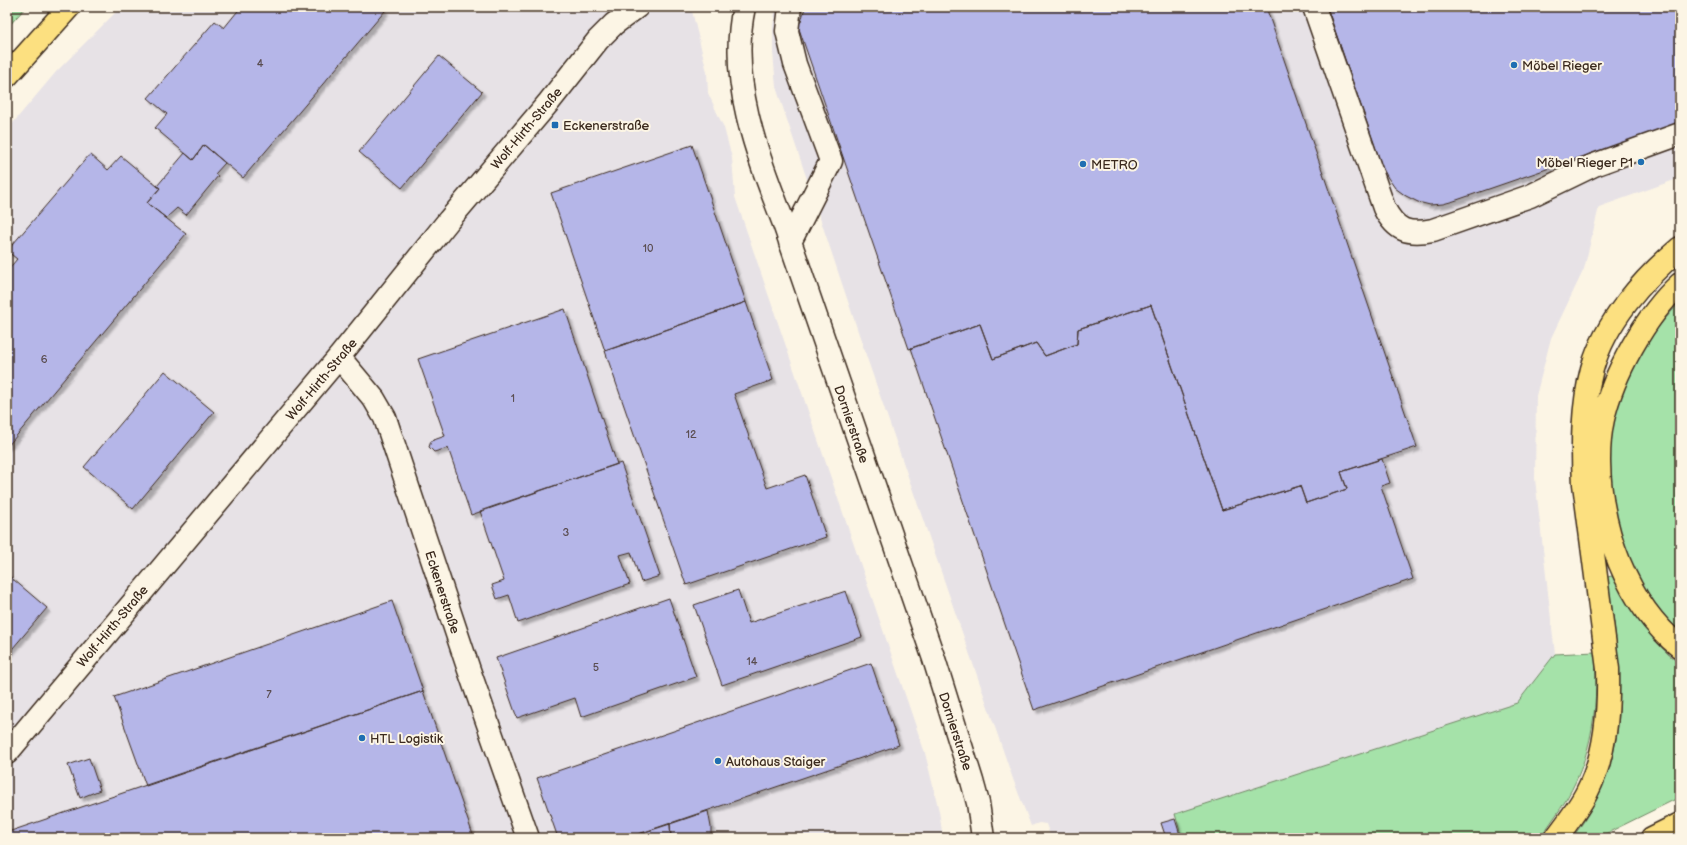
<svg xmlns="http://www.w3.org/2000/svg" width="1687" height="845" viewBox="0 0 1687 845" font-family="'Balsamiq Sans',sans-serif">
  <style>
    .built { fill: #e7e2e6 }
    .green { fill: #a5e2a9; stroke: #708664 }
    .building { fill: #b5b6e8; stroke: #3b2a1e; filter: url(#shadow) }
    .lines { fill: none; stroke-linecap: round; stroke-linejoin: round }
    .minor-casing { stroke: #3b2a1e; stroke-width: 25 }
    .major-casing { stroke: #3b2a1e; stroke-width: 25 }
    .highway-casing { stroke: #3b2a1e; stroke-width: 25 }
    .minor { stroke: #fcf5e5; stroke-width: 22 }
    .major { stroke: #fce080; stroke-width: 22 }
    .highway { stroke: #fce080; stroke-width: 22 }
    .poi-dot { fill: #1f6fb2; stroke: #fcf5e5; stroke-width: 1.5 }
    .labels { text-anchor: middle; stroke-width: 4; stroke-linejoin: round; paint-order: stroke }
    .number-label { font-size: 11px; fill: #5a4d50 }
    .poi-label { font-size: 13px; fill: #3b2a1e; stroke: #fcf5e5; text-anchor: start }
    .street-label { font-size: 13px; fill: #3b2a1e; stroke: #fcf5e5 }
  </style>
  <defs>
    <filter id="shadow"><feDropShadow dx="3.5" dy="3.5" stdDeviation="1" flood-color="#0004"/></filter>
  </defs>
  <rect width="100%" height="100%" fill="#fcf5e5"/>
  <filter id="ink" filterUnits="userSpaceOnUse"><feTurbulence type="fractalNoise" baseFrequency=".025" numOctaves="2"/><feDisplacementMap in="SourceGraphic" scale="8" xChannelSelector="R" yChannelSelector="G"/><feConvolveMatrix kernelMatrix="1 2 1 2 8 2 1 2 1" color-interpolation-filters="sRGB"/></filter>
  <g filter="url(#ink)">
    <path class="built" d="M 121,7 L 691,7 L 707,72 L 708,93 L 724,128 L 732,158 L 735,197 L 925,753 L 939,811 L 943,838 L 7,838 L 7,130 L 56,72 Z
      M 776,7 L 1680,7 L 1680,178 L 1599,207 L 1584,269 L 1551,338 L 1536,396 L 1535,479 L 1555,654 L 1517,703 L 1175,814 L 1182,838 L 1051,838 L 1046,824 L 1039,823 L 1031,826 L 1013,779 L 868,361 L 776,87 L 773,52 L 773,25 Z"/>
    <path class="green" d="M 7,7 L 26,7 L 7,28 Z
      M 1680,302 L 1680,631 C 1671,622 1661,613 1653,602 C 1619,555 1601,487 1611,429 C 1615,405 1626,380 1638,358 C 1648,337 1665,319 1680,302 Z
      M 1612,576 C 1631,607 1650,642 1680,664 L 1680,797 L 1597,838 L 1572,838 C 1636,754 1622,674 1607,577 Z
      M 1595,652 C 1599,713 1591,768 1554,818 C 1549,825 1545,832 1539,838 L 1182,838 L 1175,814 L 1517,703 L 1555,654 Z"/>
    <path class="building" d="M 241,7 L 381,7 L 385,11 L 243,178 L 204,145 L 193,160 L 155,128 L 167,114 L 148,98 L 215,21 L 224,28 Z
      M 805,7 L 1266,7 L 1417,447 L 1341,472 L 1347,489 L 1306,503 L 1300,486 L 1222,510 L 1151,305 L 1078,329 L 1077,344 L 1045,356 L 1036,343 L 993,359 L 980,324 L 909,349 L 797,23 L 801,22 Z
      M 1327,7 L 1680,7 L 1680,123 L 1454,201 L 1443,204 L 1430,205 L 1418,202 L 1406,196 L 1395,188 L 1388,178 L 1382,167 Z
      M 439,56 L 482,92 L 402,188 L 359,152 Z
      M 204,145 L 225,163 L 215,174 L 218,176 L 186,215 L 177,208 L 166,218 L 147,203 L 160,188 L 157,186 L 185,153 L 193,160 Z
      M 692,145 L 746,302 L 605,351 L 551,193 Z
      M 90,154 L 108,170 L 121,156 L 157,186 L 160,188 L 147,203 L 186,234 L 7,447 L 7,271 L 17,259 L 7,251 Z
      M 746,302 L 773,380 L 734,394 L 767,488 L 805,475 L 826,537 L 686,585 L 605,351 Z
      M 1151,305 L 1222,510 L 1300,486 L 1306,503 L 1347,489 L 1341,472 L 1382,459 L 1390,483 L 1381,486 L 1413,579 L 1034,710 L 911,348 L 980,324 L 993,359 L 1036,343 L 1045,356 L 1077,344 L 1078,329 Z
      M 565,309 L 617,464 L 471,515 L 448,448 L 434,452 L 429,447 L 431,441 L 445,436 L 418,359 Z
      M 165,371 L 214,412 L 133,509 L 84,467 Z
      M 621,463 L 660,576 L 641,582 L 631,552 L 620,555 L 630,584 L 518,623 L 509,595 L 497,599 L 492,585 L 504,581 L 480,511 Z
      M 7,574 L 47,608 L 7,655 Z
      M 738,590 L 749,623 L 846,591 L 862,637 L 722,685 L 694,605 Z
      M 669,598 L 696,677 L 581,717 L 575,698 L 517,718 L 496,658 Z
      M 392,601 L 423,691 L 146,786 L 114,697 Z
      M 871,663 L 899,745 L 627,838 L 558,838 L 537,778 Z
      M 423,691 L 474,838 L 10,838 L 8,832 Z
      M 89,758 L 100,790 L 80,798 L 68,765 Z
      M 708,811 L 711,827 L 711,838 L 671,838 L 670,824 Z
      M 1175,819 L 1181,838 L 1166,838 L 1161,823 Z
      M 670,824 L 671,838 L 627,838 Z"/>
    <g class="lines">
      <defs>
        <path id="minor" d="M 744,7 C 728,80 757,154 783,221 L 934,659 L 972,781 L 978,803 L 983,838
          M 1314,7 L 1384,208 C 1396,231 1408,235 1433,230 L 1530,196 L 1594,165 L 1680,134
          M 790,242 L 831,161 L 795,64 L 787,31 L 790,7
          M 339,357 L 374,399 L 385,418 L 469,670 L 528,838
          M 7,753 L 339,357 L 449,220 L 549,102 L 598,40 L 614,24 L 637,7"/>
        <path id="major" d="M 7,76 L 69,7"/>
        <path id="highway" d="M 1680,284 C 1646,315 1613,374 1603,419 C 1600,432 1599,448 1599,461 C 1600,529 1626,603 1680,647
          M 1556,838 C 1567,823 1579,808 1587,792 C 1606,755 1609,711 1608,669 L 1584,484 C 1582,446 1582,407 1592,369 C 1605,322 1643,279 1680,248
          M 1652,838 L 1680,824"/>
      </defs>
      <use href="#minor" class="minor-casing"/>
      <use href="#major" class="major-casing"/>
      <use href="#highway" class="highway-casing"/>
      <use href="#minor" class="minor"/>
      <use href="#major" class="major"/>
      <use href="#highway" class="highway"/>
    </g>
  </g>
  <g class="poi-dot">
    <circle cx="1514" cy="65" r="4"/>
    <rect x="551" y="121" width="8" height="8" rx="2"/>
    <circle cx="1641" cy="162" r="4"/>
    <circle cx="1083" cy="164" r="4"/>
    <circle cx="362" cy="738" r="4"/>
    <circle cx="718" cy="761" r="4"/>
  </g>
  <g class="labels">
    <g class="number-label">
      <text x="260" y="67">4</text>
      <text x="648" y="252">10</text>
      <text x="44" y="363">6</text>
      <text x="513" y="402">1</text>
      <text x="691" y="438">12</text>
      <text x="566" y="536">3</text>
      <text x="752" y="665">14</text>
      <text x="596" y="671">5</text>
      <text x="269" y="698">7</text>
    </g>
    <g class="poi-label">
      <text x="1522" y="70">Möbel Rieger</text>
      <text x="563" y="130">Eckenerstraße</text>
      <text x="1633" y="167" text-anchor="end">Möbel Rieger P1</text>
      <text x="1091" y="169">METRO</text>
      <text x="370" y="743">HTL Logistik</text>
      <text x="726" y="766">Autohaus Staiger</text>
    </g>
    <g class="street-label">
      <text transform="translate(526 128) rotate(-50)" y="5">Wolf-Hirth-Straße</text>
      <text transform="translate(321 379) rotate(-50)" y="5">Wolf-Hirth-Straße</text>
      <text transform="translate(852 424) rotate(71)" y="5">Dornierstraße</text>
      <text transform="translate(443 592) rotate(72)" y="5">Eckenerstraße</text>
      <text transform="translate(112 626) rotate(-50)" y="5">Wolf-Hirth-Straße</text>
      <text transform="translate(956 731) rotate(72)" y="5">Dornierstraße</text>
    </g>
  </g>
  <rect width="1687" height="845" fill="none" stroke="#fcf5e5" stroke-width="24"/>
  <rect x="12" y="12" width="1663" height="821" fill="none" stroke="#3b2a1e" stroke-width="1.5" filter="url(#ink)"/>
</svg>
